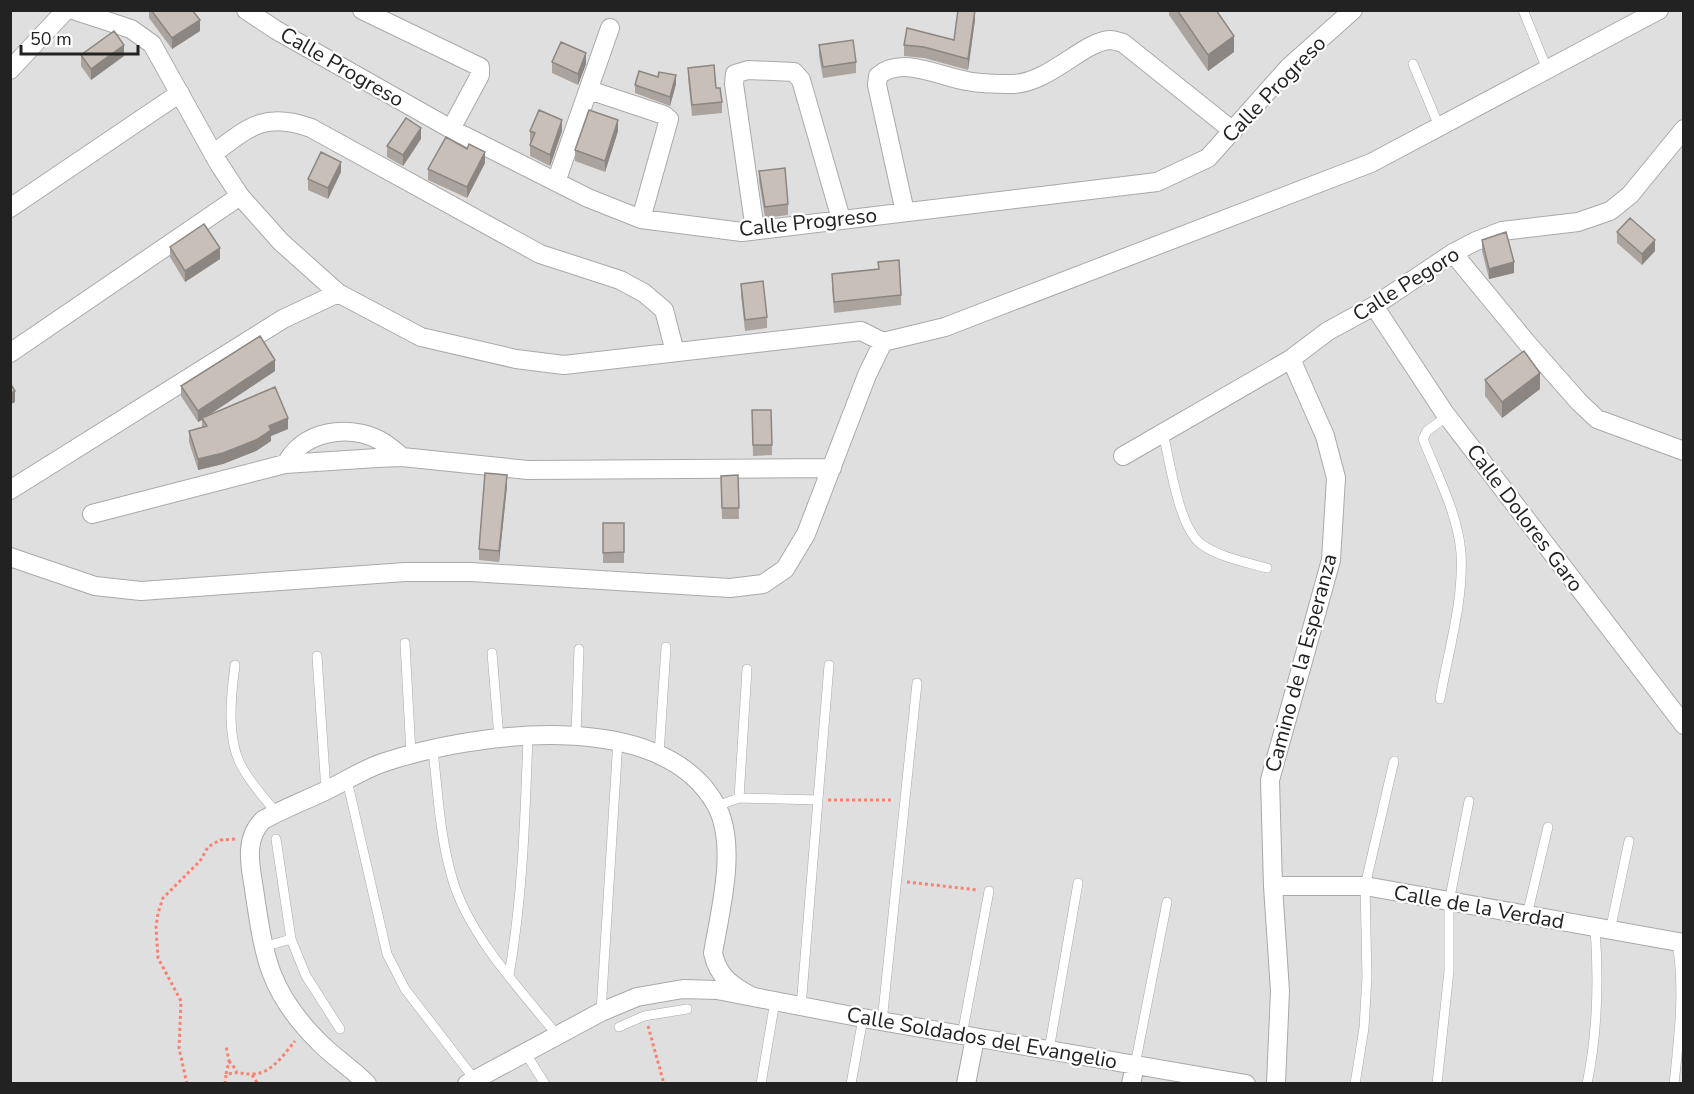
<svg xmlns="http://www.w3.org/2000/svg" width="1694" height="1094" viewBox="0 0 1694 1094" font-family="'Nunito Sans',sans-serif">
  <style>
    .residential { fill: #e0dfdf }
    .lines { fill: none; stroke-linecap: round; stroke-linejoin: round }
    .lane-casing { stroke: #a9a9a9; stroke-width: 10 }
    .street-casing { stroke: #a9a9a9; stroke-width: 20 }
    .path { stroke: #fa8072; stroke-width: 3; stroke-dasharray: 3 3; stroke-linecap: butt }
    .lane { stroke: #fff; stroke-width: 9 }
    .street { stroke: #fff; stroke-width: 18 }
    .wall { fill: #aba49e }
    .shaded-wall { fill: #8b8681 }
    .building { fill: #c7bfb8; stroke: #8b8681; stroke-width: 1.5 }
    .labels { text-anchor: middle; stroke-width: 4.5; stroke-linejoin: round; paint-order: stroke }
    .street-label { font-size: 21px; fill: #222; stroke: #fff }
  </style>
  <rect width="100%" height="100%" fill="#f2efe9"/>
  <path class="residential" d="M 11,11 L 1683,11 L 1683,1083 L 11,1083 Z"/>
  <g class="lines">
    <defs>
      <path id="lane" d="M 1523,10 L 1547,69
        M 1413,64 L 1439,126
        M 1163,433 C 1170,461 1178,526 1201,544 C 1219,557 1245,562 1267,568
        M 405,643 L 411,754
        M 492,653 L 499,738
        M 317,656 L 326,791
        M 235,665 C 231,695 226,739 242,767 C 251,784 265,798 276,813
        M 1440,699 C 1448,652 1464,600 1461,553 C 1458,514 1437,475 1423,439 L 1427,431 L 1442,420 L 1444,412
        M 576,735 L 579,649
        M 433,750 C 438,794 440,839 453,881 C 470,937 522,992 558,1036
        M 659,755 L 666,647
        M 347,780 L 387,954 L 405,989 L 475,1080
        M 739,798 L 747,669
        M 717,806 L 739,798 L 818,800
        M 276,839 L 291,939 L 306,976 L 340,1029
        M 1527,915 L 1548,827
        M 1610,931 L 1629,841
        M 263,947 L 291,939
        M 509,975 C 523,895 525,817 528,736
        M 801,1007 L 829,665
        M 601,1012 L 618,740
        M 882,1022 L 917,683
        M 619,1027 L 644,1016 L 687,1009
        M 962,1035 L 989,891
        M 1049,1050 L 1078,883
        M 526,1054 L 545,1084
        M 1135,1065 L 1167,902
        M 761,1084 L 775,1001
        M 851,1084 L 863,1018
        M 1355,1084 L 1364,1028 L 1367,977 L 1365,886 L 1394,761
        M 1437,1084 L 1449,971 L 1449,902 L 1469,801
        M 1587,1084 C 1598,1031 1599,982 1595,928
        M 1674,1084 C 1679,1037 1685,989 1677,942"/>
      <path id="street" d="M 73,10 L 131,29 L 152,44 L 219,164 L 240,196 L 281,242 L 338,293 L 421,337 L 516,359 L 564,365 L 861,331 L 883,342 L 945,327 L 1371,163 L 1659,10
        M 246,10 L 276,30 L 451,129 L 588,198 L 641,219 L 742,232 L 1157,182 L 1208,158 L 1289,67 L 1353,10
        M 362,10 L 480,67 L 480,75 L 451,129
        M 10,70 L 66,10
        M 589,90 L 664,115 L 669,119 L 641,219
        M 213,154 C 249,127 265,111 311,128 L 540,254 L 620,280 L 644,293 L 664,310 L 675,352
        M 556,182 L 610,28
        M 10,208 L 180,93
        M 905,212 L 877,85 L 878,76 C 902,55 940,77 967,81 C 982,84 997,84 1013,84 C 1049,83 1084,41 1110,40 C 1114,40 1119,42 1123,43 L 1233,131
        M 755,230 L 734,84 L 735,74 L 748,70 L 794,72 L 801,80 L 841,219
        M 1453,253 L 1527,343 L 1579,402 L 1597,419 L 1684,451
        M 1374,306 L 1444,412 L 1684,725
        M 10,353 L 240,196
        M 1123,456 L 1291,359 L 1328,331 L 1374,306 L 1453,253 L 1476,241 L 1502,231 L 1578,222 L 1610,211 L 1630,195 L 1684,129
        M 286,464 C 302,431 348,424 379,440 C 387,444 395,451 402,457
        M 10,490 L 283,319 L 338,293
        M 92,514 L 285,464 L 377,458 L 402,457 L 528,470 L 832,468
        M 10,557 L 95,586 L 141,591 L 405,572 L 471,572 L 730,588 L 763,584 L 785,569 L 806,534 L 867,375 L 883,342
        M 1273,886 L 1365,886 L 1684,943
        M 367,1084 C 352,1068 333,1057 318,1041 C 268,991 264,956 254,889 C 250,864 244,839 263,820 C 283,809 304,801 325,791 C 344,782 362,770 382,763 C 470,733 661,705 716,805 C 738,845 720,911 713,953 C 718,977 732,986 753,997
        M 467,1084 L 601,1012 L 637,997 L 683,989 L 717,990 L 863,1018 L 1246,1084
        M 966,1084 L 975,1038
        M 1131,1084 L 1135,1065
        M 1276,1084 L 1280,991 L 1273,886 L 1270,780 L 1331,560 L 1336,478 L 1325,436 L 1291,359"/>
    </defs>
    <use href="#lane" class="lane-casing"/>
    <use href="#street" class="street-casing"/>
    <path class="path" d="M 828,800 L 894,800
      M 907,882 L 978,890
      M 648,1026 L 664,1084
      M 229,1061 L 237,1071
      M 226,1074 L 229,1061 L 226,1046
      M 252,1075 L 258,1084
      M 187,1084 L 179,1048 L 181,1001 L 158,958 L 156,927 L 158,913 L 163,898 L 200,861 L 208,847 L 220,840 L 237,839
      M 225,1084 L 226,1075 C 238,1070 243,1075 254,1074 C 272,1073 284,1054 295,1041"/>
    <use href="#lane" class="lane"/>
    <use href="#street" class="street"/>
  </g>
  <path class="wall" d="M 149,10 L 192,10 L 200,31 L 172,49 L 149,18 Z
    M 1169,10 L 1216,10 L 1234,52 L 1208,71 L 1169,15 Z
    M 975,20 L 968,70 L 924,58 L 904,56 L 904,45 L 954,40 Z
    M 819,45 L 856,62 L 856,73 L 823,78 L 819,56 Z
    M 81,55 L 124,56 L 91,80 L 81,66 Z
    M 552,62 L 586,64 L 578,85 L 552,73 Z
    M 688,68 L 716,88 L 722,102 L 722,113 L 692,116 L 688,78 Z
    M 676,84 L 670,106 L 635,93 L 635,85 Z
    M 530,131 L 562,131 L 550,166 L 530,156 L 530,145 L 531,142 L 530,142 Z
    M 618,131 L 605,172 L 575,161 L 575,150 Z
    M 421,139 L 403,166 L 387,157 L 387,146 Z
    M 485,163 L 467,198 L 428,180 L 428,169 Z
    M 759,171 L 788,204 L 788,215 L 765,218 L 759,181 Z
    M 341,172 L 328,199 L 308,190 L 308,179 Z
    M 1617,232 L 1655,251 L 1642,265 L 1617,243 Z
    M 1482,240 L 1514,273 L 1489,279 L 1482,251 Z
    M 170,247 L 220,259 L 185,282 L 170,257 Z
    M 832,274 L 901,295 L 901,305 L 834,313 L 832,285 Z
    M 741,284 L 767,317 L 767,328 L 745,331 L 741,295 Z
    M 275,371 L 210,414 L 288,429 L 271,436 L 271,441 L 256,451 L 223,464 L 198,470 L 189,442 L 189,431 L 202,427 L 202,420 L 198,422 L 181,396 L 181,386 Z
    M 1485,380 L 1540,389 L 1502,418 L 1485,396 Z
    M 752,410 L 772,445 L 772,455 L 753,456 Z
    M 738,475 L 739,519 L 722,519 L 721,476 Z
    M 507,486 L 499,562 L 479,560 L 479,549 Z
    M 603,523 L 624,523 L 624,563 L 603,563 Z"/>
  <path class="shaded-wall" d="M 975,10 L 975,20 L 968,70 L 968,59 Z
    M 200,20 L 200,31 L 172,49 L 172,38 Z
    M 1234,36 L 1234,52 L 1208,71 L 1208,55 Z
    M 124,45 L 124,56 L 91,80 L 91,69 Z
    M 586,53 L 586,64 L 578,85 L 578,74 Z
    M 676,75 L 676,84 L 670,106 L 670,97 Z
    M 562,120 L 562,131 L 550,166 L 550,155 Z
    M 618,120 L 618,131 L 605,172 L 605,161 Z
    M 421,128 L 421,139 L 403,166 L 403,155 Z
    M 485,152 L 485,163 L 467,198 L 467,187 Z
    M 341,162 L 341,172 L 328,199 L 328,188 Z
    M 1655,240 L 1655,251 L 1642,265 L 1642,254 Z
    M 220,248 L 220,259 L 185,282 L 185,271 Z
    M 1514,262 L 1514,273 L 1489,279 L 1489,269 Z
    M 275,360 L 275,371 L 203,419 L 202,418 L 202,420 L 198,422 L 198,411 Z
    M 1540,373 L 1540,389 L 1502,418 L 1502,402 Z
    M 15,391 L 15,402 L 10,405 L 10,394 Z
    M 288,418 L 288,429 L 271,436 L 271,441 L 256,451 L 223,464 L 198,470 L 198,459 Z
    M 507,475 L 507,486 L 499,562 L 499,551 Z"/>
  <path class="building" d="M 151,10 L 192,10 L 200,20 L 172,38 Z
    M 958,10 L 975,10 L 968,59 L 924,47 L 904,45 L 907,28 L 954,40 Z
    M 1177,10 L 1216,10 L 1234,36 L 1208,55 Z
    M 114,31 L 124,45 L 91,69 L 81,55 Z
    M 853,40 L 856,62 L 823,67 L 819,45 Z
    M 561,42 L 586,53 L 578,74 L 552,62 Z
    M 714,65 L 716,88 L 720,88 L 722,102 L 692,105 L 688,68 Z
    M 639,71 L 658,77 L 659,72 L 676,75 L 670,97 L 635,85 Z
    M 539,110 L 562,120 L 550,155 L 530,145 L 535,133 L 530,131 Z
    M 589,110 L 618,120 L 605,161 L 575,150 Z
    M 406,118 L 421,128 L 403,155 L 387,146 Z
    M 446,137 L 467,149 L 469,144 L 485,152 L 467,187 L 428,169 Z
    M 321,152 L 341,162 L 328,188 L 308,179 Z
    M 785,168 L 788,204 L 765,207 L 759,171 Z
    M 1630,218 L 1655,240 L 1642,254 L 1617,232 Z
    M 204,224 L 220,248 L 185,271 L 170,247 Z
    M 1506,232 L 1514,262 L 1489,269 L 1482,240 Z
    M 899,260 L 901,295 L 834,302 L 832,274 L 879,269 L 878,262 Z
    M 763,281 L 767,317 L 745,320 L 741,284 Z
    M 260,336 L 275,360 L 198,411 L 181,386 Z
    M 1524,351 L 1540,373 L 1502,402 L 1485,380 Z
    M 10,383 L 15,391 L 10,394 Z
    M 275,387 L 288,418 L 269,426 L 271,430 L 256,440 L 223,453 L 198,459 L 189,431 L 207,426 L 202,418 Z
    M 752,410 L 771,410 L 772,445 L 753,445 Z
    M 485,473 L 507,475 L 499,551 L 479,549 Z
    M 738,475 L 739,508 L 722,508 L 721,476 Z
    M 603,523 L 624,523 L 624,552 L 603,553 Z"/>
  <g class="labels">
    <g class="street-label">
      <text transform="translate(342 67) rotate(30)" y="7">Calle Progreso</text>
      <text transform="translate(1274 89) rotate(-46)" y="7">Calle Progreso</text>
      <text transform="translate(808 222) rotate(-6)" y="7">Calle Progreso</text>
      <text transform="translate(1406 284) rotate(-32)" y="7">Calle Pegoro</text>
      <text transform="translate(1525 518) rotate(53)" y="7">Calle Dolores Garo</text>
      <text transform="translate(1301 663) rotate(-75)" y="7">Camino de la Esperanza</text>
      <text transform="translate(1479 907) rotate(10)" y="7">Calle de la Verdad</text>
      <text transform="translate(982 1038) rotate(10)" y="7">Calle Soldados del Evangelio</text>
    </g>
  </g>
  <rect width="1694" height="1094" fill="none" stroke="#222222" stroke-width="24"/>
  <path d="M21 45v9h117v-9" fill="none" stroke="#222222" stroke-width="3"/>
  <text x="30" y="45" font-size="18" fill="#222222" stroke="#ffffff" stroke-width="4.5" paint-order="stroke">50 m</text>
</svg>
